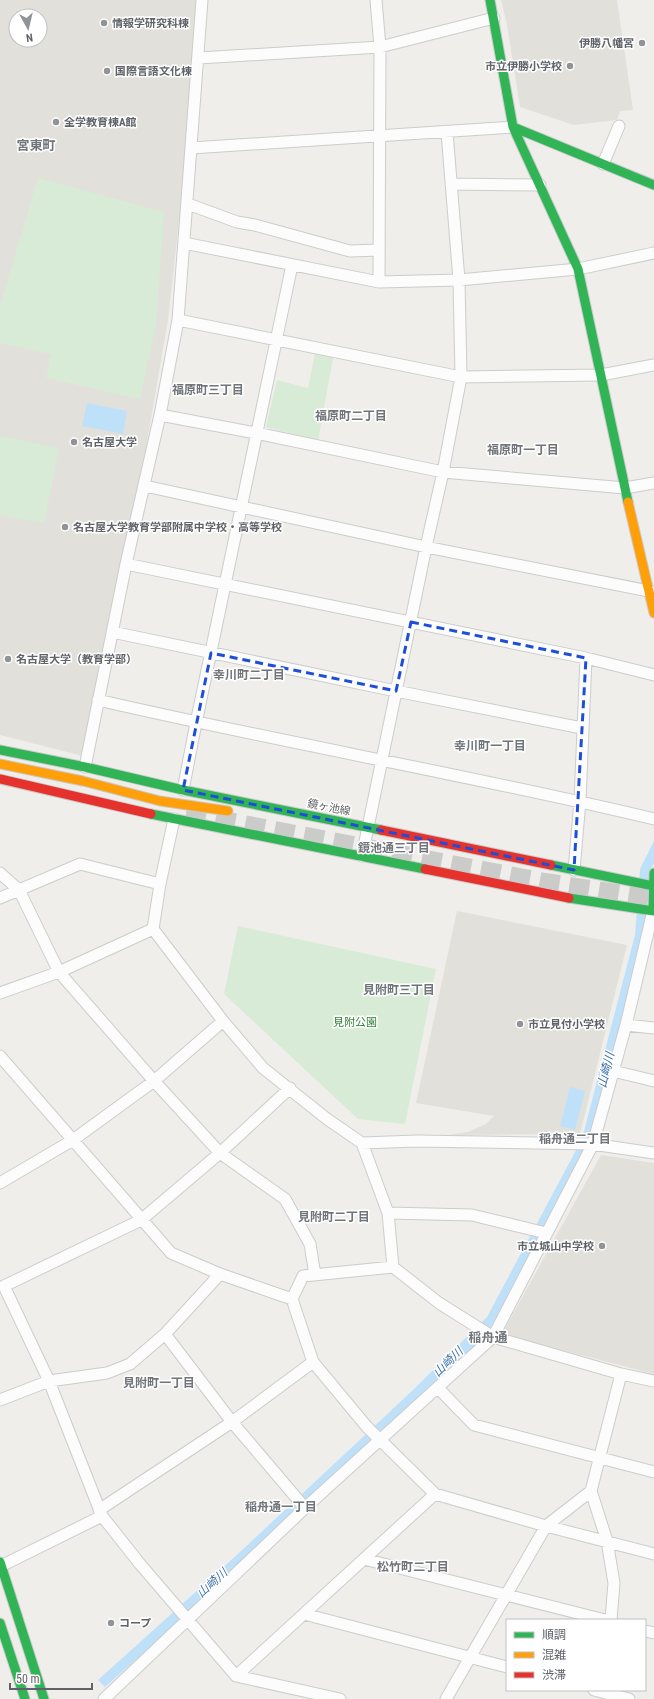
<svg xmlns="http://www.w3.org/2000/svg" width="654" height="1699" viewBox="0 0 654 1699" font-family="'Roboto Condensed','Noto Sans JP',sans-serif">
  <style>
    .education { fill: #e2e0da; fill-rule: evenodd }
    .green { fill: #d8ebd6 }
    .water { fill: #bfe0f9 }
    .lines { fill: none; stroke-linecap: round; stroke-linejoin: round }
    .highway-tunnel { stroke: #cbcbca; stroke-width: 20; stroke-dasharray: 20 10; stroke-linecap: butt }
    .street-casing { stroke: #cbcccc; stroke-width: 13 }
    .fast-casing { stroke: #cacacb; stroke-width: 11 }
    .slow-casing { stroke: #cacacb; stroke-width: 11 }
    .jam-casing { stroke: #cacacb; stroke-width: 11 }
    .street { stroke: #fdfcfc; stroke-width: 11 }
    .fast { stroke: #30b455; stroke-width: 9 }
    .slow { stroke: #ff9f0a; stroke-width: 9 }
    .jam { stroke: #e5322d; stroke-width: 9 }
    .marked { fill: none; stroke: #1d4ed8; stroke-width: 3; stroke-dasharray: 8 5; stroke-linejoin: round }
    .poi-dot { fill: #919496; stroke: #fff; stroke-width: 1.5 }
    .labels { text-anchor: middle; stroke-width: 3; stroke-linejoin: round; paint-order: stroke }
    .poi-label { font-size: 11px; font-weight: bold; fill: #5f6368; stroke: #fff; text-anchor: start }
    .street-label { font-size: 11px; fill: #5f6368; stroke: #fff }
    .park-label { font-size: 11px; fill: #348238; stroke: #fff }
    .neighbourhood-label { font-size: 12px; font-weight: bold; fill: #70757a; stroke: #fff }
    .water-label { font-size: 12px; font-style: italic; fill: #4174aa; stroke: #fff }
    .quarter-label { font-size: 13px; font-weight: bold; fill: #70757a; stroke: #fff }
  </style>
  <rect width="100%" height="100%" fill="#efeeea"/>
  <path class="education" d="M 0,0 L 197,0 L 181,203 L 168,320 L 126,564 L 87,757 L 0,735 ZM 16,16 L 40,16 L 40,40 L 16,40 Z
    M 501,0 L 617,0 L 633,110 L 620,111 L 617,120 L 574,125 L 520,107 L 507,25 Z
    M 457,911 L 627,945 L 580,1134 L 448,1135 L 468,1132 L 486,1124 L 494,1116 L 416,1103 Z
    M 601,1155 L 654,1163 L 654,1374 L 508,1336 L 504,1330 Z"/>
  <path class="green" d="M 38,178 L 164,212 L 156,324 L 140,399 L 46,378 L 51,354 L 0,343 L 0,306 Z
    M 315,354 L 333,358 L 318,441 L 266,427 L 277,380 L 308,388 Z
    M 0,436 L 59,448 L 44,523 L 0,515 Z
    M 238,926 L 436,969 L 405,1124 L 358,1119 L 224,994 Z"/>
  <path class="water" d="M 87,403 L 127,411 L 123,434 L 82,426 Z
    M 654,841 L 654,863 L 650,871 L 643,937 L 591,1139 L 501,1311 L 481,1342 L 182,1619 L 105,1687 L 98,1680 L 240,1552 L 413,1390 L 487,1317 L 582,1139 L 635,935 L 640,869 Z
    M 570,1087 L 585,1091 L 575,1130 L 560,1126 Z"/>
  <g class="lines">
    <path class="highway-tunnel" d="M 186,814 L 545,883 L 654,900"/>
    <defs>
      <path id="street" d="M 376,0 L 380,47 L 379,282
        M 199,58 L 380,47 L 494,18
        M 191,148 L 513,127
        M 603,164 L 619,126
        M 451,184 L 540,185
        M 188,204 L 237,222 L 255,225 L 350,251 L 379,250
        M 184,243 L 379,282 L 459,280 L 578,269 L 654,253
        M 178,320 L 461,377 L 601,375 L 654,365
        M 160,415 L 256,433 L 443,472 L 625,488 L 654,483
        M 145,486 L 426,547 L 654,592
        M 126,564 L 586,658 L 654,675
        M 112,632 L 396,691 L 582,728
        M 98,700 C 283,743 470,775 654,819
        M 85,767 L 126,564 L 160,415 L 178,320 L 202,0
        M 183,790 L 196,723 L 292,265
        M 174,819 L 160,884 L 153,929 L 223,1021 L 263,1068 L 327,1119 L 362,1143 L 388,1213 L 393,1267
        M 362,856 L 426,547 L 443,472 L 461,377 L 459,280 L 447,132
        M 574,870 L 580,801 L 586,658
        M 0,873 L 19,890 L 59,972 L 154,1081 L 220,1153 L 285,1199 L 310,1244 L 315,1275
        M 0,898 L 80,864 L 160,884
        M 0,993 L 59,972 L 153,929
        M 626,1025 L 654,1028
        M 0,1056 L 171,1253 L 220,1274 L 292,1299
        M 613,1071 L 654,1081
        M 290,1088 L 220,1153 L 141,1220 L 4,1286 L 49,1381 L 102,1516 L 140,1564 L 236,1676 L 340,1699
        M 362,1143 L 417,1141 L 592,1144 L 654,1153
        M 0,1183 L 73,1140 L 154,1081 L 223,1021
        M 388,1213 L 472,1215 L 546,1233
        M 165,1334 L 232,1422 L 305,1508
        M 654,1381 L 621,1374 L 493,1337 L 439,1303 L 393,1267 L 303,1276 L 292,1299 L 313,1362 L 367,1427 L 435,1494 L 546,1526 L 654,1554
        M 438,1388 L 474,1425 L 654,1472
        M 0,1400 L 49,1381 L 107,1373 L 130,1364 L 165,1334 L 220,1274
        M 591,1491 L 621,1374
        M 99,1510 L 232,1422 L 313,1362
        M 364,1559 L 605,1620
        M 1,1566 L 102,1516
        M 304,1614 L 507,1667
        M 645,1631 L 654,1633
        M 236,1676 L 435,1494
        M 594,1690 L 629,1699
        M 104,1699 L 305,1508 L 493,1337 L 593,1144 L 626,1025 L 653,911
        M 446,1699 L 546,1526 L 591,1491 L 607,1541 L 614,1583 L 611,1620"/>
      <path id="fast" d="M 490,0 L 513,127 L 578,269 L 628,502
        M 513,127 L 654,185
        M 0,750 L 85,767 L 183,790 L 381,830
        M 151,814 L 425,869
        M 551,865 L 654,886
        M 569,898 L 654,911
        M 653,911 L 654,873
        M 0,1562 L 44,1699
        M 0,1623 L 25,1699"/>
      <path id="slow" d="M 628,502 L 654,613
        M 0,764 L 83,781 L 160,801 L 228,811"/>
      <path id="jam" d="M 0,779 L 151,814
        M 381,830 L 551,865
        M 425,869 L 569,898"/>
    </defs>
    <use href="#street" class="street-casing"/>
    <use href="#fast" class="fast-casing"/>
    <use href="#slow" class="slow-casing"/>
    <use href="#jam" class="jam-casing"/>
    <use href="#street" class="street"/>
    <use href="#fast" class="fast"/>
    <use href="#slow" class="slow"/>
    <use href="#jam" class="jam"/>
  </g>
  <path class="marked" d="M 411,622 L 586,658 L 574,870 L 183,790 L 211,653 L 396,691 Z"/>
  <g class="poi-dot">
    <circle cx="104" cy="23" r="4"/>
    <circle cx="642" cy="43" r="4"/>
    <circle cx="570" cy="66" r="4"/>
    <circle cx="107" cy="71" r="4"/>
    <circle cx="56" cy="122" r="4"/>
    <circle cx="74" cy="442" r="4"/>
    <circle cx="65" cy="527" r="4"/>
    <circle cx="8" cy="659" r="4"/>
    <circle cx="520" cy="1024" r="4"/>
    <circle cx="602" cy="1246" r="4"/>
    <circle cx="111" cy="1623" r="4"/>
  </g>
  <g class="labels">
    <g class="poi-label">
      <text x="112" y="27">情報学研究科棟</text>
      <text x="634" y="47" text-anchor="end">伊勝八幡宮</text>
      <text x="562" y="70" text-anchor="end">市立伊勝小学校</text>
      <text x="115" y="75">国際言語文化棟</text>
      <text x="64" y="126">全学教育棟A館</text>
      <text x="82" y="446">名古屋大学</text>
      <text x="73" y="531">名古屋大学教育学部附属中学校・高等学校</text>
      <text x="16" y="663">名古屋大学（教育学部）</text>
      <text x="528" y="1028">市立見付小学校</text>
      <text x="594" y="1250" text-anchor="end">市立城山中学校</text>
      <text x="119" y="1627">コープ</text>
    </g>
    <g class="street-label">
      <text transform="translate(329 807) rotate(11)" y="4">鏡ヶ池線</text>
    </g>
    <g class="park-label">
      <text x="355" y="1026">見附公園</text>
    </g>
    <g class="neighbourhood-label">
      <text x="208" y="394">福原町三丁目</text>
      <text x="351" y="420">福原町二丁目</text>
      <text x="523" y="454">福原町一丁目</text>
      <text x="249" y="679">幸川町二丁目</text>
      <text x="490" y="750">幸川町一丁目</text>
      <text x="394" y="852">鏡池通三丁目</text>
      <text x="399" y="994">見附町三丁目</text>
      <text x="575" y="1143">稲舟通二丁目</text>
      <text x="334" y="1221">見附町二丁目</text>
      <text x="159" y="1387">見附町一丁目</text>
      <text x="281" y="1511">稲舟通一丁目</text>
      <text x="413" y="1571">松竹町二丁目</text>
    </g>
    <g class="water-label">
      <text transform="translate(606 1070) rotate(-76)" y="4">山崎川</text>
      <text transform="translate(448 1362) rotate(-44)" y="4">山崎川</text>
      <text transform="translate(212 1583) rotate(-42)" y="4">山崎川</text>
    </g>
    <g class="quarter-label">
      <text x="36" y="150">宮東町</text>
      <text x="488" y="1342">稲舟通</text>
    </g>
  </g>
  <rect x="506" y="1619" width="140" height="72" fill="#ffffff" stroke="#bfc1c3"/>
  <rect x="514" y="1632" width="20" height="6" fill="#30b455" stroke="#bfc1c3"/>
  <text x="542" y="1639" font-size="12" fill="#5f6368">順調</text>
  <rect x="514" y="1652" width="20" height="6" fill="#ff9f0a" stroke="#bfc1c3"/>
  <text x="542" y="1659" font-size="12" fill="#5f6368">混雑</text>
  <rect x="514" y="1672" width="20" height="6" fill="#e5322d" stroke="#bfc1c3"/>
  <text x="542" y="1679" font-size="12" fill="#5f6368">渋滞</text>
  <g transform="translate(28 28) rotate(172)"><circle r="19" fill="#ffffff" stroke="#bfc1c3"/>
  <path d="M0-3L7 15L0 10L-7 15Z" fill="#919496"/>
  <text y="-6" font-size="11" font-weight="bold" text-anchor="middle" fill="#5f6368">N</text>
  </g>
  <path d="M10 1683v6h82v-6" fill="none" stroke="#5f6368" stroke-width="2"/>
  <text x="16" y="1683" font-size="12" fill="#5f6368" stroke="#ffffff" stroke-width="3" paint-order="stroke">50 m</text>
</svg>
